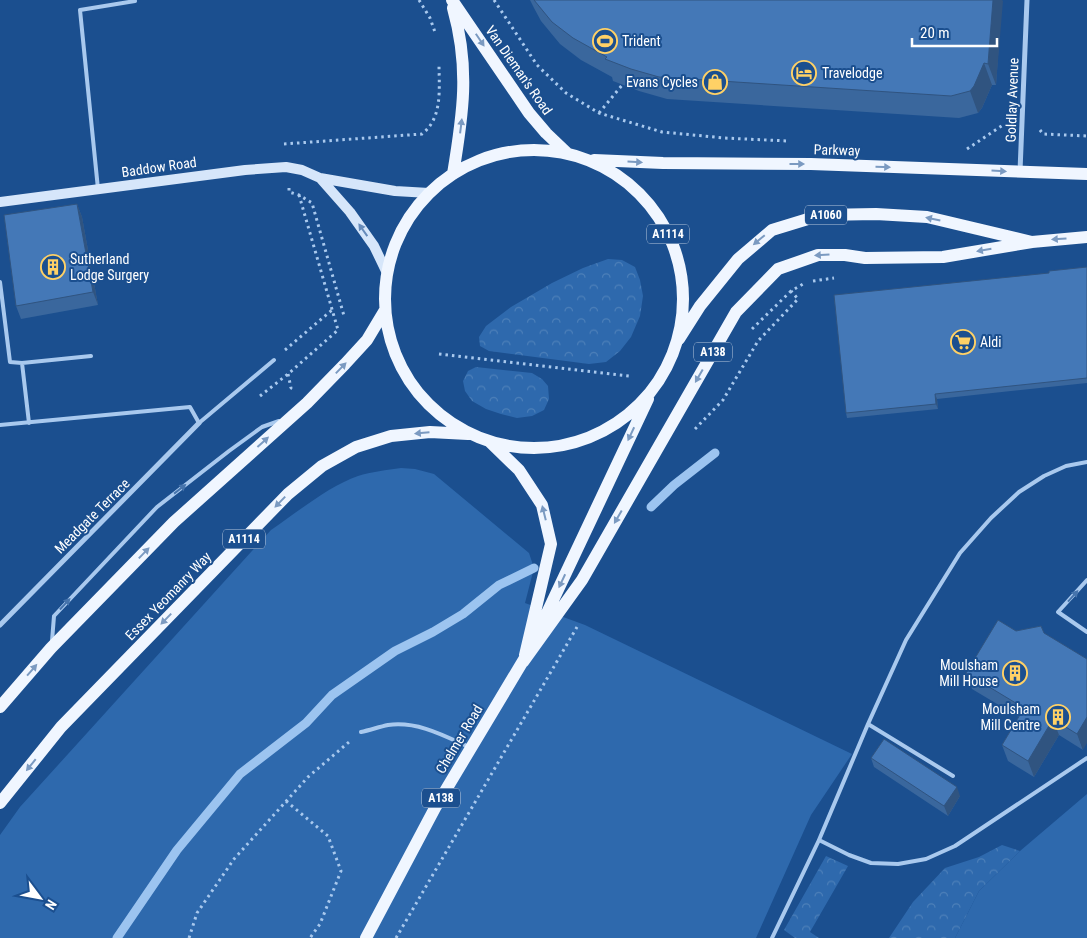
<svg xmlns="http://www.w3.org/2000/svg" width="1087" height="938" viewBox="0 0 1087 938" font-family="'Roboto Condensed',sans-serif">
  <style>
    .grass { fill: #2e69ad }
    .forest { fill: url(#forest-crowns) }
    .lines { fill: none; stroke-linecap: round; stroke-linejoin: round }
    .stream { stroke: #9cc4f0; stroke-width: 9 }
    .path { stroke: #a9c9ee; stroke-width: 3; stroke-dasharray: 2.5 4; stroke-linecap: butt }
    .service { stroke: #a9c9ee; stroke-width: 4 }
    .minor { stroke: #a9c9ee; stroke-width: 5 }
    .secondary { stroke: #d6e6fa; stroke-width: 10 }
    .primary { stroke: #f0f6ff; stroke-width: 12 }
    .wall { fill: #3a679d }
    .shaded-wall { fill: #305480 }
    .building { fill: #4478b7; stroke: #305480 }
    .oneway { fill: #7b9ac1 }
    .oneway2 { fill: #668bba }
    .oneway3 { fill: #4674ac }
    .labels { text-anchor: middle; stroke-width: 4; stroke-linejoin: round; paint-order: stroke }
    .shield { fill: #1b4f8f; stroke: #bbcadd; stroke-width: 1 }
    .shield-label { font-size: 12px; font-weight: bold; fill: #fff }
    .poi-label { font-size: 14px; fill: #fff; stroke: #1b4f8f; text-anchor: start }
    .street-label { font-size: 14px; fill: #fff; stroke: #1b4f8f }
  </style>
  <defs>
    <pattern id="forest-crowns" width="20" height="18" patternUnits="userSpaceOnUse" patternTransform="scale(1.25)"><rect width="20" height="18" fill="#2e69ad"/><path d="M2 6a3 3 0 1 1 6 0M12 15a3 3 0 1 1 6 0" fill="none" stroke="#4d80b9"/></pattern>
  </defs>
  <rect width="100%" height="100%" fill="#1b4f8f"/>
  <path class="grass" d="M 401,468 L 415,469 L 434,474 L 529,553 L 534,568 L 525,603 L 585,625 L 852,754 L 811,815 L 756,938 L 0,938 L 0,835 L 20,807 L 271,530 C 296,513 329,486 358,476 C 371,472 387,470 401,468 Z
    M 1087,794 L 1087,938 L 955,938 L 979,891 L 1020,851 Z"/>
  <path class="forest" d="M 608,259 L 622,260 L 635,267 L 640,280 L 643,296 L 640,316 L 631,337 L 620,351 L 606,362 L 589,364 L 489,351 L 480,346 L 479,337 L 486,326 L 511,307 L 552,283 L 583,268 Z
    M 476,367 L 532,373 L 542,379 L 548,386 L 549,399 L 544,410 L 532,416 L 517,418 L 501,414 L 486,409 L 472,401 L 465,391 L 463,381 L 468,371 Z
    M 1002,845 L 1020,851 L 979,891 L 955,938 L 889,938 L 913,902 L 945,868 L 979,857 Z
    M 826,856 L 848,866 L 810,932 L 819,938 L 795,938 L 784,930 Z"/>
  <g class="lines">
    <path class="stream" d="M 651,507 L 674,485 L 715,453
      M 117,938 L 177,850 L 240,774 L 306,723 L 332,695 L 395,651 L 433,632 L 463,614 L 499,585 L 534,568"/>
    <path class="path" d="M 419,0 L 430,18 L 436,35
      M 494,0 L 537,65 L 566,93 L 599,113 L 662,132 L 724,138 L 788,141
      M 599,113 L 623,84
      M 1040,130 L 1043,134 L 1087,136
      M 284,144 L 422,134 C 443,118 439,88 439,64
      M 967,149 L 1003,125 L 1006,125
      M 289,188 L 289,192 L 299,195 L 312,203 L 344,316
      M 813,281 L 834,278
      M 752,329 L 791,291
      M 285,350 L 332,310
      M 439,354 L 629,376
      M 288,374 L 291,388 L 289,390
      M 260,396 L 288,374 L 338,330 L 299,195
      M 695,429 L 723,400 L 758,341 L 798,299 L 791,291 L 803,284
      M 286,801 L 328,836 L 341,871 L 320,924 L 310,938
      M 189,938 L 197,913 L 234,859 L 308,777 L 349,742
      M 396,938 L 577,627"/>
    <path class="service" d="M 98,189 L 80,10 L 135,1
      M 0,282 L 10,362 L 22,363 L 91,356
      M 22,363 L 29,423
      M 0,425 L 190,407 L 199,423 L 274,360
      M 1087,580 L 1058,612 L 1087,632
      M 52,641 L 54,616 L 157,507 L 229,451 L 262,427 L 279,421
      M 868,724 L 953,776
      M 361,732 C 370,730 379,727 388,725 C 417,721 443,735 469,747
      M 819,840 L 849,855 L 871,863 L 898,864 L 926,859 L 955,846 L 1087,758
      M 772,938 L 819,840 L 868,724 L 906,640 L 960,553 L 991,518 L 1019,492 L 1044,476 L 1066,466 L 1087,462"/>
    <path class="minor" d="M 1020,171 L 1027,0
      M 0,625 L 199,423"/>
    <path class="secondary" d="M 320,178 L 350,212 L 374,246 L 387,273
      M 0,202 L 245,170 L 286,167 L 302,170 L 320,178 L 395,191 L 429,193"/>
    <path class="primary" d="M 452,0 L 529,113 L 546,133 L 567,153
      M385 299a149 149 0 1 1 298 0a149 149 0 1 1-298 0Z
      M 594,160 L 663,163 L 811,164 L 1087,174
      M 453,174 C 463,114 470,68 453,8
      M 679,339 L 700,306 L 738,259 L 772,230 L 821,215 L 876,214 L 927,217 L 1032,242 L 1087,237
      M 490,442 L 519,470 L 542,505 L 551,544 L 525,655
      M 538,632 L 648,399
      M 523,662 L 582,580 L 736,312 L 778,269 L 818,255 L 845,255 L 865,258 L 943,257 L 1032,242
      M 0,707 L 51,648 L 174,522 L 307,403 L 345,364 L 367,340 L 385,310
      M 0,803 L 61,727 L 288,494 L 322,466 L 356,447 L 391,436 L 430,432 L 468,434
      M 366,938 L 435,808 L 526,656"/>
  </g>
  <path class="wall" d="M 530,0 L 1002,0 L 996,85 L 992,85 L 982,108 L 978,113 L 959,118 L 667,99 L 639,91 L 613,81 L 612,77 L 581,60 L 560,44 L 541,21 L 534,8 Z
    M 77,204 L 82,217 L 98,305 L 21,319 L 16,306 Z
    M 1087,267 L 1087,383 L 937,399 L 938,409 L 847,418 L 846,413 L 1049,273 Z
    M 1041,626 L 1083,750 L 1059,735 L 1034,777 L 1008,761 L 1002,745 L 1019,717 L 972,689 L 966,673 L 1016,631 Z
    M 871,758 L 960,796 L 948,816 L 874,767 Z"/>
  <path class="shaded-wall" d="M 993,0 L 1002,0 L 1003,1 L 996,85 L 988,64 Z
    M 984,63 L 992,85 L 982,108 L 978,113 L 970,91 Z
    M 77,204 L 82,217 L 98,305 L 93,292 Z
    M 935,394 L 937,399 L 938,409 L 936,404 Z
    M 1087,717 L 1087,743 L 1083,750 L 1077,734 Z
    M 1053,719 L 1059,735 L 1034,777 L 1028,761 Z
    M 957,787 L 960,796 L 948,816 L 944,806 Z"/>
  <path class="building" d="M 534,0 L 993,0 L 988,64 L 984,63 L 974,86 L 970,91 L 951,96 L 659,77 L 631,69 L 605,59 L 607,57 L 573,38 L 552,22 Z
    M 77,204 L 93,292 L 16,306 L 4,215 Z
    M 1087,267 L 1087,378 L 935,394 L 936,404 L 846,413 L 834,295 L 1049,273 L 1049,271 Z
    M 998,620 L 1016,631 L 1041,626 L 1044,633 L 1087,659 L 1087,717 L 1077,734 L 1053,719 L 1028,761 L 1002,745 L 1024,708 L 966,673 Z
    M 884,739 L 957,787 L 944,806 L 871,758 Z"/>
  <defs><path id="oneway-solid" d="M-6-.8H1V-3.2L6.5 0L1 3.2V.8H-6Z" transform="scale(1.25)"/></defs>
  <g class="oneway">
    <use href="#oneway-solid" transform="translate(480 40) rotate(56)"/>
    <use href="#oneway-solid" transform="translate(461 126) rotate(-83)"/>
    <use href="#oneway-solid" transform="translate(635 162) rotate(3)"/>
    <use href="#oneway-solid" transform="translate(797 164)"/>
    <use href="#oneway-solid" transform="translate(883 167) rotate(2)"/>
    <use href="#oneway-solid" transform="translate(999 171) rotate(3)"/>
    <use href="#oneway-solid" transform="translate(933 219) rotate(-168)"/>
    <use href="#oneway-solid" transform="translate(1059 239) rotate(176)"/>
    <use href="#oneway-solid" transform="translate(759 240) rotate(140)"/>
    <use href="#oneway-solid" transform="translate(984 250) rotate(170)"/>
    <use href="#oneway-solid" transform="translate(822 255) rotate(176)"/>
    <use href="#oneway-solid" transform="translate(341 368) rotate(-46)"/>
    <use href="#oneway-solid" transform="translate(699 376) rotate(120)"/>
    <use href="#oneway-solid" transform="translate(422 433) rotate(175)"/>
    <use href="#oneway-solid" transform="translate(631 434) rotate(115)"/>
    <use href="#oneway-solid" transform="translate(263 442) rotate(-42)"/>
    <use href="#oneway-solid" transform="translate(280 502) rotate(134)"/>
    <use href="#oneway-solid" transform="translate(544 513) rotate(-104)"/>
    <use href="#oneway-solid" transform="translate(618 517) rotate(120)"/>
    <use href="#oneway-solid" transform="translate(144 553) rotate(-46)"/>
    <use href="#oneway-solid" transform="translate(562 581) rotate(115)"/>
    <use href="#oneway-solid" transform="translate(166 619) rotate(134)"/>
    <use href="#oneway-solid" transform="translate(32 670) rotate(-49)"/>
    <use href="#oneway-solid" transform="translate(31 765) rotate(129)"/>
  </g>
  <use class="oneway2" href="#oneway-solid" transform="translate(363 230) rotate(-125)"/>
  <g class="oneway3">
    <use href="#oneway-solid" transform="translate(180 489) rotate(-38)"/>
    <use href="#oneway-solid" transform="translate(1073 596) rotate(-48)"/>
    <use href="#oneway-solid" transform="translate(65 604) rotate(-47)"/>
  </g>
  <defs>
    <symbol id="stadium-ring" viewBox="-11 -11 22 22"><circle r="9.5" fill="#1b4f8f" stroke="#ffd166" stroke-width="1.5"/><path d="M0-5a6.5 5 0 1 0 0 10a6.5 5 0 1 0 0-10ZM-3.5-1.8h7v3.6h-7Z" fill="#ffd166"/></symbol>
    <symbol id="hotel-ring" viewBox="-11 -11 22 22"><circle r="9.5" fill="#1b4f8f" stroke="#ffd166" stroke-width="1.5"/><path d="M-6-4.5h1.5V1H6V5H4.5V3h-9V5H-6ZM-4 0a1.8 1.8 0 1 1 3.6 0ZM.5 0V-2.5h3Q6-2.5 6 0Z" fill="#ffd166"/></symbol>
    <symbol id="shop-ring" viewBox="-11 -11 22 22"><circle r="9.5" fill="#1b4f8f" stroke="#ffd166" stroke-width="1.5"/><path d="M-5-2.5h2.3a2.7 3.5 0 0 1 5.4 0H5L5.5 6h-11ZM-1.5-2.5h3a1.5 2.3 0 0 0-3 0Z" fill="#ffd166"/></symbol>
    <symbol id="building-ring" viewBox="-11 -11 22 22"><circle r="9.5" fill="#1b4f8f" stroke="#ffd166" stroke-width="1.5"/><path d="M-4-6H4V6H1V3H-1V6H-4ZM-2.5-4.3h1.7v1.8h-1.7ZM.8-4.3h1.7v1.8H.8ZM-2.5-1h1.7V.8h-1.7ZM.8-1h1.7V.8H.8Z" fill="#ffd166"/></symbol>
    <symbol id="supermarket-ring" viewBox="-11 -11 22 22"><circle r="9.5" fill="#1b4f8f" stroke="#ffd166" stroke-width="1.5"/><path d="M-6-5.5h2.5l.6 2H6L4.5 2H-2.5L-4.4-4H-6ZM-1.5 3.2a1.3 1.3 0 1 0 .1 0ZM3 3.2a1.3 1.3 0 1 0 .1 0Z" fill="#ffd166"/></symbol>
  </defs>
  <g fill-rule="evenodd">
    <use href="#stadium-ring" x="591" y="27" width="28" height="28"/>
    <use href="#hotel-ring" x="790" y="59" width="28" height="28"/>
    <use href="#shop-ring" x="701" y="68" width="28" height="28"/>
    <use href="#building-ring" x="39" y="253" width="28" height="28"/>
    <use href="#supermarket-ring" x="949" y="328" width="28" height="28"/>
    <use href="#building-ring" x="1001" y="659" width="28" height="28"/>
    <use href="#building-ring" x="1044" y="703" width="28" height="28"/>
  </g>
  <g class="labels">
    <g class="shield">
      <rect x="805" y="205.5" width="42" height="19" rx="4"/>
      <rect x="647" y="224.5" width="42" height="19" rx="4"/>
      <rect x="694" y="342.5" width="38" height="19" rx="4"/>
      <rect x="223" y="529.5" width="42" height="19" rx="4"/>
      <rect x="422" y="788.5" width="38" height="19" rx="4"/>
    </g>
    <g class="shield-label">
      <text x="826" y="219">A1060</text>
      <text x="668" y="238">A1114</text>
      <text x="713" y="356">A138</text>
      <text x="244" y="543">A1114</text>
      <text x="441" y="802">A138</text>
    </g>
    <g class="poi-label">
      <text x="622" y="46">Trident</text>
      <text x="822" y="78">Travelodge</text>
      <text x="698" y="87" text-anchor="end">Evans Cycles</text>
      <text x="70" y="264">Sutherland<tspan x="70" dy="16">Lodge Surgery</tspan></text>
      <text x="980" y="347">Aldi</text>
      <text x="998" y="670" text-anchor="end">Moulsham<tspan x="998" dy="16">Mill House</tspan></text>
      <text x="1040" y="714" text-anchor="end">Moulsham<tspan x="1040" dy="16">Mill Centre</tspan></text>
    </g>
    <g class="street-label">
      <text transform="translate(519 70) rotate(55)" y="5">Van Dieman's Road</text>
      <text transform="translate(1012 100) rotate(-88)" y="5">Goldlay Avenue</text>
      <text transform="translate(837 150) rotate(2)" y="5">Parkway</text>
      <text transform="translate(159 167) rotate(-8)" y="5">Baddow Road</text>
      <text transform="translate(92 516) rotate(-45)" y="5">Meadgate Terrace</text>
      <text transform="translate(168 596) rotate(-46)" y="5">Essex Yeomanry Way</text>
      <text transform="translate(459 739) rotate(-59)" y="5">Chelmer Road</text>
    </g>
  </g>
  <g transform="translate(40 898) rotate(122)" stroke="#1b4f8f" stroke-width="4" paint-order="stroke">
  <path d="M0-4L9 19L0 12L-9 19Z" fill="#ffffff"/>
  <text y="-8" font-size="14" font-weight="bold" text-anchor="middle" fill="#ffffff">N</text>
  </g>
  <path d="M912 38v8h85v-8" fill="none" stroke="#ffffff" stroke-width="2.5"/>
  <text x="920" y="38" font-size="15" fill="#ffffff" stroke="#1b4f8f" stroke-width="4" paint-order="stroke">20 m</text>
</svg>
